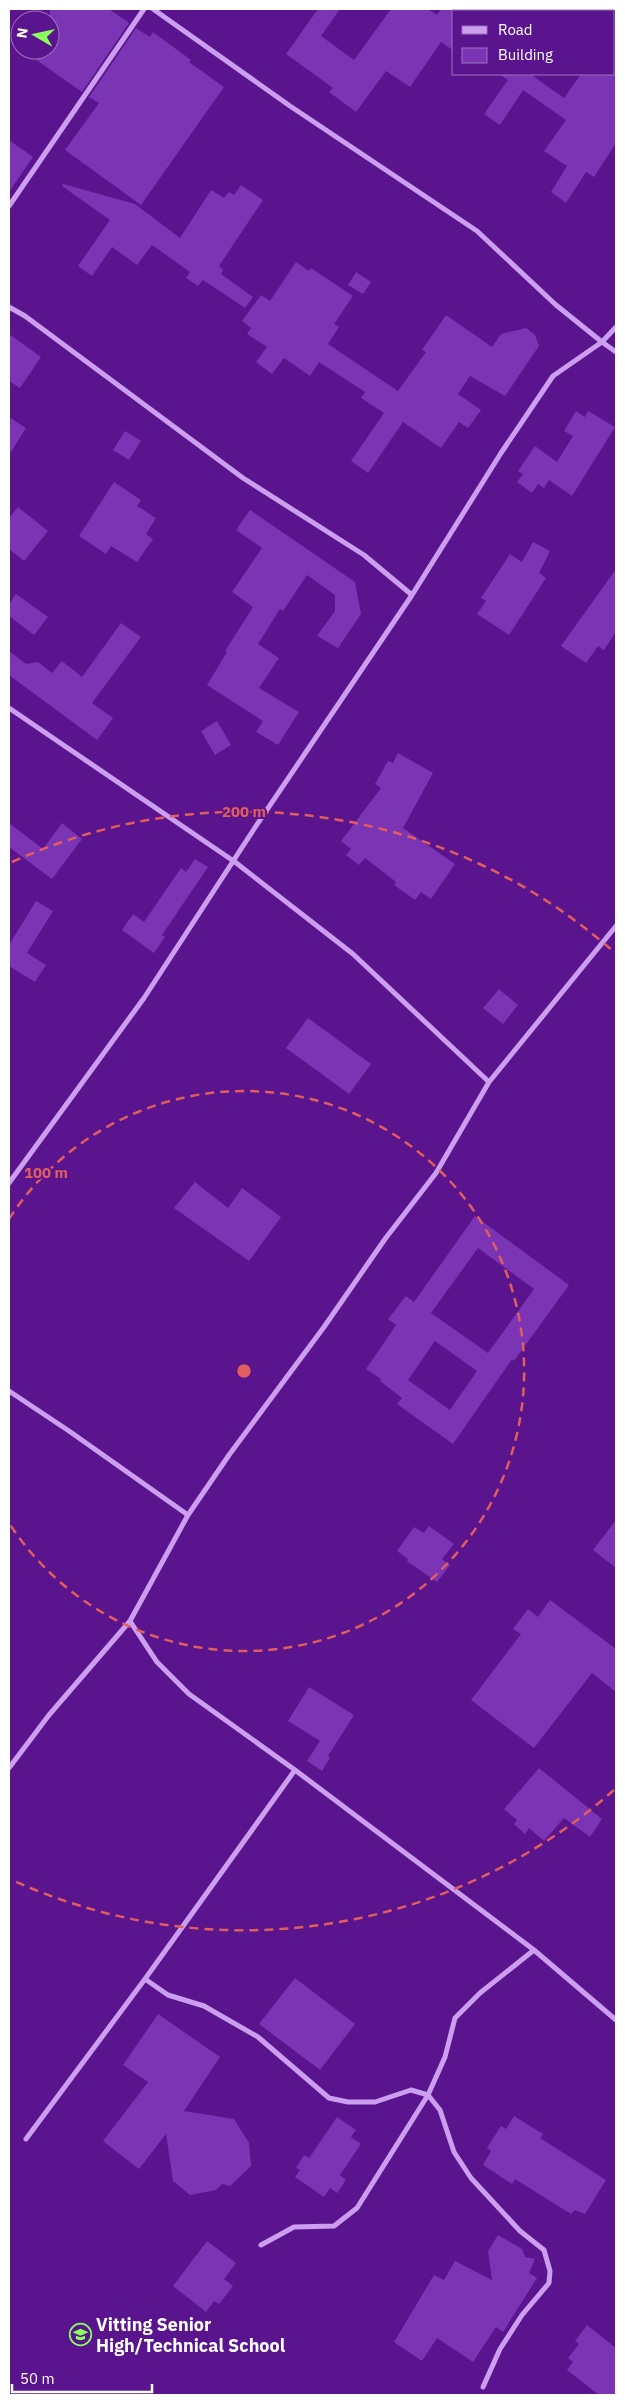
<svg xmlns="http://www.w3.org/2000/svg" width="625" height="2404" viewBox="0 0 625 2404" font-family="'IBM Plex Sans',sans-serif">
  <style>
    .building { fill: #7b34b3; fill-rule: evenodd }
    .lines { fill: none; stroke-linecap: round; stroke-linejoin: round }
    .street { stroke: #cc9ef0; stroke-width: 5 }
    .ring { fill: none; stroke: #e05e5e; stroke-width: 2.5; stroke-dasharray: 9 6 }
    .labels { text-anchor: middle; stroke-width: 4; stroke-linejoin: round; paint-order: stroke }
    .poi-label { font-size: 18px; font-weight: bold; fill: #fff; stroke: #5a148d; text-anchor: start }
    .centre { fill: #e05e5e; stroke: #5a148d; stroke-width: 2.5 }
    .ring-label { font-size: 15px; text-anchor: middle; font-weight: bold; fill: #e05e5e; stroke: #5a148d; stroke-width: 4; stroke-linejoin: round; paint-order: stroke }
  </style>
  <rect width="100%" height="100%" fill="#5a148d"/>
  <path class="building" d="M 50,9 L 109,9 L 129,23 L 82,92 L 22,50 L 50,50 Z
    M 318,9 L 340,9 L 321,36 L 354,60 L 391,9 L 428,9 L 437,15 L 441,9 L 454,9 L 454,51 L 441,42 L 410,87 L 386,71 L 356,112 L 329,92 L 333,88 L 286,54 Z
    M 136,28 L 150,37 L 153,32 L 191,60 L 189,62 L 224,87 L 141,205 L 65,150 L 99,103 L 89,97 Z
    M 499,74 L 535,74 L 533,76 L 564,98 L 581,74 L 616,74 L 616,143 L 594,177 L 586,172 L 566,203 L 551,192 L 567,166 L 544,151 L 566,120 L 523,90 L 500,125 L 484,114 L 508,80 Z
    M 9,140 L 33,157 L 9,192 Z
    M 63,184 L 135,204 L 180,238 L 211,190 L 224,198 L 229,192 L 234,195 L 241,185 L 263,200 L 219,266 L 223,270 L 221,274 L 253,297 L 245,308 L 203,280 L 198,286 L 186,278 L 190,272 L 152,245 L 137,265 L 112,247 L 92,276 L 78,266 L 110,220 L 62,186 Z
    M 296,262 L 309,271 L 311,268 L 353,296 L 334,324 L 339,327 L 328,344 L 398,391 L 426,352 L 422,350 L 446,315 L 492,347 L 501,334 L 526,328 L 535,335 L 539,346 L 505,396 L 470,376 L 458,394 L 481,410 L 468,428 L 459,422 L 441,448 L 403,422 L 368,473 L 351,461 L 384,413 L 361,398 L 365,392 L 319,362 L 310,376 L 284,358 L 272,374 L 256,362 L 267,347 L 247,334 L 251,328 L 242,321 L 261,295 L 270,301 Z
    M 356,272 L 371,282 L 363,294 L 348,285 Z
    M 9,334 L 41,357 L 20,388 L 9,381 Z
    M 576,411 L 585,417 L 588,411 L 615,427 L 572,496 L 549,480 L 544,488 L 538,484 L 532,493 L 517,482 L 523,474 L 518,471 L 535,446 L 557,462 L 573,436 L 564,431 Z
    M 9,417 L 26,428 L 9,455 Z
    M 125,431 L 141,441 L 129,460 L 113,450 Z
    M 114,482 L 141,500 L 137,506 L 156,518 L 146,534 L 153,539 L 137,562 L 111,546 L 106,554 L 79,536 Z
    M 18,507 L 48,531 L 24,561 L 9,549 L 9,518 Z
    M 250,510 L 355,582 L 361,614 L 338,648 L 317,636 L 335,611 L 335,595 L 307,575 L 283,611 L 280,609 L 258,644 L 279,658 L 259,688 L 299,712 L 278,745 L 256,732 L 263,721 L 207,685 L 227,652 L 225,651 L 253,607 L 232,592 L 262,548 L 236,530 Z
    M 533,542 L 550,551 L 539,573 L 546,578 L 509,635 L 477,614 L 486,601 L 481,598 L 510,554 L 522,562 Z
    M 616,569 L 616,632 L 604,650 L 598,646 L 586,663 L 561,646 Z
    M 16,594 L 48,617 L 34,635 L 9,616 L 9,604 Z
    M 121,623 L 141,637 L 92,703 L 113,718 L 97,740 L 9,675 L 9,651 L 26,664 L 38,662 L 52,673 L 62,661 L 82,677 Z
    M 217,721 L 231,745 L 215,755 L 201,731 Z
    M 398,753 L 433,773 L 403,828 L 455,864 L 431,899 L 421,892 L 415,900 L 394,885 L 396,882 L 365,858 L 359,865 L 346,855 L 351,849 L 341,841 L 381,788 L 375,784 L 388,761 L 393,763 Z
    M 9,823 L 43,849 L 62,823 L 82,839 L 52,879 L 9,847 Z
    M 195,859 L 208,867 L 162,935 L 165,937 L 154,953 L 122,930 L 133,914 L 144,922 L 181,868 L 186,872 Z
    M 36,901 L 53,911 L 27,953 L 46,965 L 35,982 L 9,966 L 9,945 Z
    M 499,989 L 518,1005 L 503,1024 L 483,1008 Z
    M 308,1018 L 371,1064 L 349,1094 L 286,1048 Z
    M 195,1182 L 228,1208 L 242,1188 L 281,1217 L 249,1261 L 174,1208 Z
    M 475,1216 L 569,1285 L 514,1361 L 512,1359 L 453,1444 L 397,1404 L 402,1398 L 380,1381 L 381,1379 L 366,1369 L 396,1325 L 388,1319 L 406,1296 L 414,1302 ZM 478,1248 L 534,1289 L 488,1353 L 431,1313 ZM 435,1341 L 477,1371 L 450,1410 L 408,1380 Z
    M 616,1520 L 616,1568 L 593,1550 Z
    M 429,1526 L 454,1544 L 442,1559 L 450,1565 L 437,1582 L 407,1561 L 408,1559 L 397,1551 L 414,1527 L 424,1533 Z
    M 550,1600 L 616,1649 L 616,1692 L 592,1673 L 534,1748 L 471,1700 L 521,1634 L 513,1629 L 528,1609 L 538,1617 Z
    M 309,1687 L 354,1715 L 328,1756 L 330,1758 L 322,1771 L 307,1761 L 320,1741 L 288,1721 Z
    M 539,1768 L 602,1819 L 590,1837 L 564,1818 L 544,1841 L 529,1828 L 525,1834 L 514,1824 L 517,1820 L 504,1809 Z
    M 295,1978 L 355,2024 L 320,2070 L 259,2024 Z
    M 158,2014 L 220,2057 L 184,2111 L 234,2119 L 249,2143 L 251,2166 L 230,2186 L 222,2184 L 216,2190 L 190,2195 L 173,2181 L 166,2134 L 139,2169 L 103,2141 L 148,2082 L 123,2065 Z
    M 514,2116 L 543,2134 L 540,2138 L 606,2180 L 585,2214 L 575,2210 L 571,2214 L 515,2179 L 512,2184 L 483,2165 L 491,2151 L 487,2148 L 501,2126 L 506,2129 Z
    M 337,2117 L 356,2130 L 351,2137 L 361,2144 L 340,2175 L 346,2180 L 337,2193 L 330,2188 L 324,2197 L 295,2177 L 300,2170 L 296,2168 L 304,2155 L 309,2158 Z
    M 498,2235 L 522,2249 L 525,2257 L 535,2259 L 529,2273 L 537,2278 L 503,2332 L 496,2327 L 473,2362 L 437,2338 L 422,2361 L 394,2342 L 434,2275 L 444,2280 L 455,2261 L 492,2280 L 488,2251 Z
    M 207,2241 L 236,2263 L 224,2279 L 233,2286 L 219,2304 L 214,2301 L 206,2312 L 173,2286 Z
    M 587,2325 L 616,2348 L 616,2395 L 599,2395 L 567,2370 L 573,2362 L 568,2358 L 579,2344 L 575,2341 Z"/>
  <g class="lines">
    <path class="street" d="M 9,206 L 144,9
      M 9,307 L 25,316 L 243,478 L 364,555 L 412,595
      M 616,327 L 602,342 L 616,352
      M 9,708 L 235,862 L 353,954 L 489,1082 L 436,1173 L 385,1239 L 324,1327 L 229,1455 L 188,1515
      M 489,1082 L 616,926
      M 9,1183 L 144,998 L 254,829 L 412,595 L 501,453 L 553,376 L 602,342 L 556,305 L 477,231 L 290,106 L 153,9
      M 9,1391 L 69,1431 L 188,1515 L 130,1621 L 157,1662 L 189,1694 L 295,1770 L 534,1950 L 616,2020
      M 9,1768 L 49,1715 L 130,1621
      M 145,1979 L 295,1770
      M 26,2139 L 145,1979 L 168,1995 L 204,2006 L 258,2037 L 329,2098 L 348,2102 L 375,2102 L 411,2090 L 428,2095 L 357,2208 L 334,2226 L 294,2227 L 261,2245
      M 483,2387 L 500,2349 L 522,2315 L 549,2283 L 550,2271 L 544,2250 L 520,2231 L 471,2178 L 454,2152 L 440,2110 L 428,2095 L 445,2057 L 455,2018 L 480,1993 L 534,1950"/>
  </g>
  <g class="ring">
    <path d="M9 1219A280 280 0 1 1 9 1523"/>
    <path d="M614 1790A559 559 0 0 1 12 1880M12 862A559 559 0 0 1 614 952"/>
  </g>
  <defs>
    <symbol id="school-ring" viewBox="-11 -11 22 22"><circle r="9.5" fill="#5a148d" stroke="#8aff5d" stroke-width="1.5"/><path d="M0-5L7-2L0 1L-7-2ZM-4 1L0 2.5L4 1V4Q0 6-4 4Z" fill="#8aff5d"/></symbol>
  </defs>
  <g fill-rule="evenodd">
    <use href="#school-ring" x="68" y="2322" width="25" height="25"/>
  </g>
  <g class="labels">
    <g class="poi-label">
      <text x="96" y="2331">Vitting Senior<tspan x="96" dy="21">High/Technical School</tspan></text>
    </g>
  </g>
  <circle cx="244" cy="1371" r="8" class="centre"/>
  <g class="ring-label">
    <text x="244" y="817">200 m</text>
    <text x="46" y="1178">100 m</text>
  </g>
  <rect width="625" height="2404" fill="none" stroke="#ffffff" stroke-width="20"/>
  <rect x="452" y="10" width="162" height="65" fill="#5a148d" stroke="#9c72bb"/>
  <rect x="462" y="26" width="25" height="8" fill="#cc9ef0" stroke="#9c72bb"/>
  <text x="498" y="35" font-size="15" fill="#ffffff">Road</text>
  <rect x="462" y="48" width="25" height="15" fill="#7b34b3" stroke="#9c72bb"/>
  <text x="498" y="60" font-size="15" fill="#ffffff">Building</text>
  <g transform="translate(35 35) rotate(279)"><circle r="24" fill="#5a148d" stroke="#9c72bb"/>
  <path d="M0-4L9 19L0 12L-9 19Z" fill="#8aff5d"/>
  <text y="-8" font-size="14" font-weight="bold" text-anchor="middle" fill="#ffffff">N</text>
  </g>
  <path d="M12 2384v8h140v-8" fill="none" stroke="#ffffff" stroke-width="2.5"/>
  <text x="20" y="2384" font-size="15" fill="#ffffff" stroke="#5a148d" stroke-width="4" paint-order="stroke">50 m</text>
</svg>
